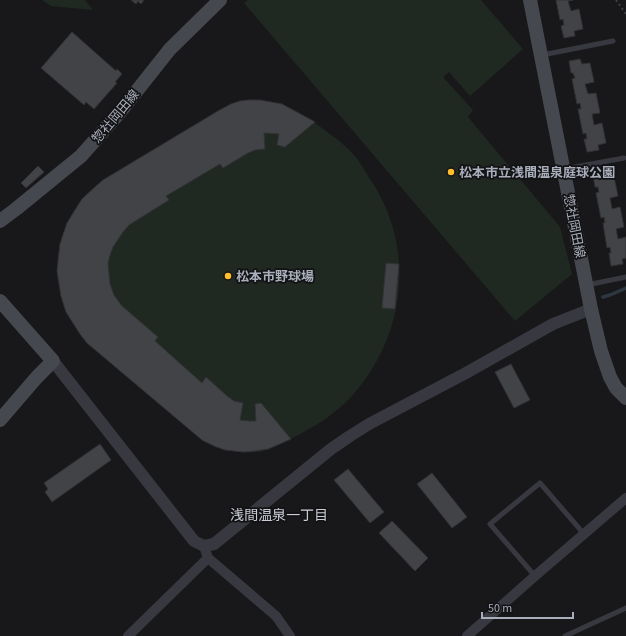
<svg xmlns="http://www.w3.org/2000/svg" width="626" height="636" viewBox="0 0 626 636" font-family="'Source Sans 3','Noto Sans JP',sans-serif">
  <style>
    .green { fill: #1f2921 }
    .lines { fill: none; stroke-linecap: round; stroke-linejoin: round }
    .stream { stroke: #2c3740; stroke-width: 3.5 }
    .building { fill: #424347; stroke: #323236 }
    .path { stroke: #3e4047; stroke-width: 2; stroke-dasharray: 2 3; stroke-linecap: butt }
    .service { stroke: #383940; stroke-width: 5 }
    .minor { stroke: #383940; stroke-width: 10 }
    .tertiary { stroke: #383940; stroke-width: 12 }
    .secondary { stroke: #464850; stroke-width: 14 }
    .poi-dot { fill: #ffbe2b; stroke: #131315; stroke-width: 1.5 }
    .labels { text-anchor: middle; stroke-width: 3.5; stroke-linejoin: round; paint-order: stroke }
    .street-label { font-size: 13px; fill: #a9aebb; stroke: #131315 }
    .poi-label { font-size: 13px; font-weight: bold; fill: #a9aebb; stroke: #131315; text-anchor: start }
    .neighbourhood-label { font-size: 14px; fill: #cacdd7; stroke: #131315 }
  </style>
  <rect width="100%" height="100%" fill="#18181a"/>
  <path class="green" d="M 42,0 L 85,0 L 93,10 L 51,6 Z
    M 248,0 L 481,0 L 523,49 L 470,96 L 449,72 L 443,77 L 473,110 L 468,117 L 560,227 L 572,274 L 515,321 L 244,3 Z
    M 248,100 C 282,99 304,114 330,134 C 338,140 346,146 353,154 C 359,160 363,168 368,176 C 417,245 407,336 350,398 C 337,412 319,424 302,433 C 291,439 280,445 269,449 C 248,457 221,450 202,440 L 87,343 C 60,310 49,273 64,231 C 69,220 74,208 82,199 C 88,192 96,186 103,180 L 218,111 C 228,105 237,101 248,100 Z"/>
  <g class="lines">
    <path class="stream" d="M 603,297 L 610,295 L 626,288"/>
  </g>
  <path class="building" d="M 131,0 L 144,0 L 141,4 L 138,1 L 136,4 Z
    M 556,0 L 573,0 L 568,1 L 571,11 L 579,9 L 583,29 L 574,31 L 575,36 L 564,38 L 561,26 L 564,25 L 563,19 L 560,20 Z
    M 72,32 L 116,71 L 117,69 L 122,74 L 115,82 L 117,83 L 94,109 L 86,102 L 84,105 L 41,68 Z
    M 580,59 L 582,64 L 590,63 L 594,82 L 585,84 L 588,94 L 596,93 L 600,113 L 592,114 L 594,125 L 602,123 L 606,143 L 598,145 L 599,150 L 587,152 L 584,139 L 587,139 L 586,133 L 583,134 L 578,109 L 581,109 L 580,103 L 577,104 L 572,79 L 575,78 L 573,73 L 571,73 L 569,61 Z
    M 248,100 L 260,100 L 282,104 L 315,122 L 285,147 L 277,145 L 279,134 L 264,133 L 265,149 L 255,150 L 248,153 L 223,168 L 220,164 L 166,196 L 169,200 L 129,225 L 123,232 L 113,247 L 110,255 L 108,263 L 109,274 L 110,284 L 114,295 L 122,306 L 158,337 L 155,341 L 202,383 L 206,377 L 227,396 L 234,401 L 243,403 L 240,420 L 249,421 L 256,421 L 255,404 L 261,403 L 291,439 L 268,449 L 255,451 L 243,452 L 225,450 L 214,446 L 202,440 L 87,343 L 80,334 L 66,312 L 61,296 L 57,271 L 60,244 L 67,223 L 82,199 L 95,187 L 103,180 L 218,111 L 231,104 L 240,101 Z
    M 38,166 L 44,172 L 26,188 L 21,183 Z
    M 605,173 L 606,179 L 614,177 L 618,196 L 610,198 L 612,209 L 620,207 L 624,227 L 616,229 L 618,239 L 626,237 L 626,258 L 622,259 L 623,264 L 611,266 L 609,253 L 611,253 L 610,247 L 607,248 L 603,223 L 605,223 L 604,217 L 601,218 L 596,193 L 599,192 L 598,187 L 595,187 L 593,175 Z
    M 386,263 L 399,264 L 395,309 L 382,308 Z
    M 511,364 L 530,400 L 514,408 L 495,372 Z
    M 100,444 L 111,460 L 52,502 L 45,492 L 48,489 L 44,483 Z
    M 348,469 L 384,512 L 370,523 L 334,480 Z
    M 432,473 L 467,517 L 452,528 L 417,484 Z
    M 392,521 L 428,558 L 415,571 L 379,533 Z"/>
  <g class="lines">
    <path class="path" d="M 616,0 L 626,14"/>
    <path class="service" d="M 542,55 L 613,41
      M 564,169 L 624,158
      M 587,285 L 626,277
      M 535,576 L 490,524 L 540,483 L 584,534
      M 565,636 L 626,608"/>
    <path class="minor" d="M 204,546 L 208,558 L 276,616 L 290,636
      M 128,636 L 208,558
      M 467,636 L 535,576 L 626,498"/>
    <path class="tertiary" d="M 53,361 L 194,541 L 204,546 L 214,544 L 331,449 L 350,436 L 369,424 L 466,373 L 553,324 L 591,309"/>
    <path class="secondary" d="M 530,0 L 591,309 L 601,351 L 610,377 L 616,388 L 626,398
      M 0,221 L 16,209 L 81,156 L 120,112 L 170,49 L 220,0
      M 0,301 L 53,361 L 37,377 L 0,420"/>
  </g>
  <g class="poi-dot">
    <circle cx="451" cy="172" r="4"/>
    <circle cx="228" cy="276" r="4"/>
  </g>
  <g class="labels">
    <g class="street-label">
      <text transform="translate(115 116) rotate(-50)" y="5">惣社岡田線</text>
      <text transform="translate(575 226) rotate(79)" y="5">惣社岡田線</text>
    </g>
    <g class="poi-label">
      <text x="459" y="177">松本市立浅間温泉庭球公園</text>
      <text x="236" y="281">松本市野球場</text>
    </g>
    <g class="neighbourhood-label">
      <text x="279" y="520">浅間温泉一丁目</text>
    </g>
  </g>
  <path d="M482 612v6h91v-6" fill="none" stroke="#a9aebb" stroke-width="2"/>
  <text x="488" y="612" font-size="12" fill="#a9aebb" stroke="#131315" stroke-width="3" paint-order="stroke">50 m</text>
</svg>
